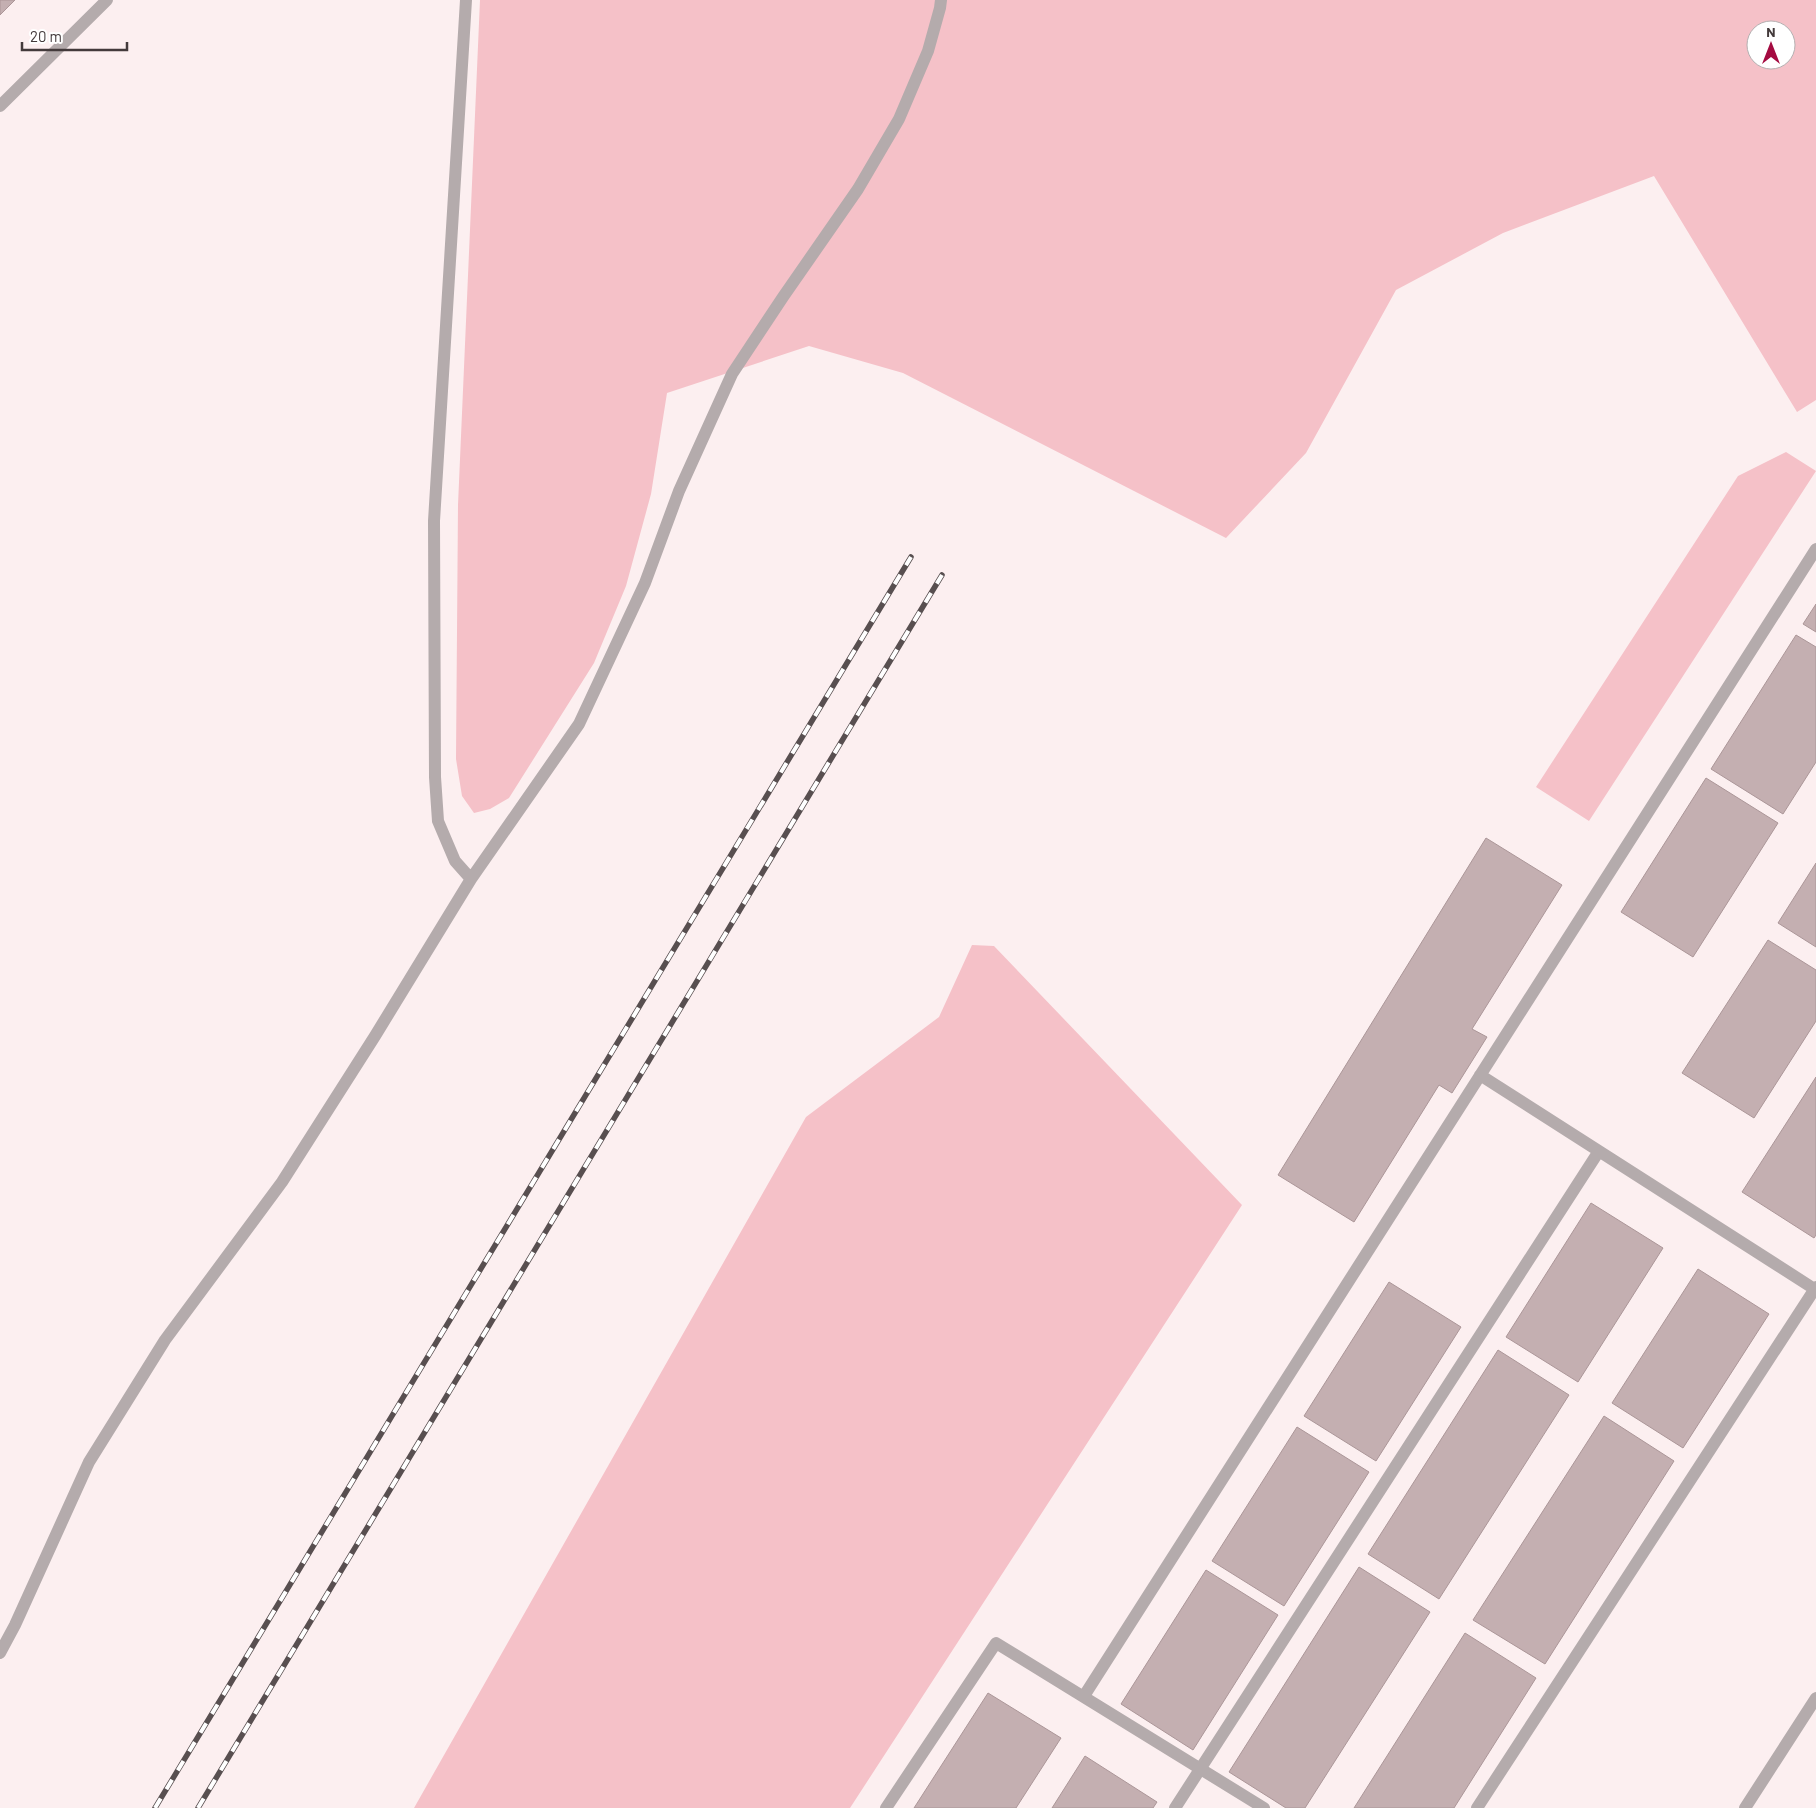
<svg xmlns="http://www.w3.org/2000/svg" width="1816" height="1808" viewBox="0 0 1816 1808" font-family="Barlow,sans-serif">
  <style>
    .green { fill: #f5c1c8; fill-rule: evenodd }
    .building { fill: #c4afb1; stroke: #ab9698 }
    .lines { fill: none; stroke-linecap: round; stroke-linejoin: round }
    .service { stroke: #b4abac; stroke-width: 12 }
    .minor { stroke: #b4abac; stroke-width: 12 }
    .rail-casing { stroke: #584f50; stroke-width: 5.5 }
    .rail { stroke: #fff; stroke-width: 4; stroke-dasharray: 11; stroke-linecap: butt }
  </style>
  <rect width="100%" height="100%" fill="#fceff0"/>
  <path class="green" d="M 480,0 L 1816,0 L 1816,400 L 1797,412 L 1654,176 L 1503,233 L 1396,290 L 1306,453 L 1226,538 L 903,373 L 809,346 L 667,393 L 651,494 L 626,586 L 594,663 L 509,798 L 490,809 L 474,813 L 462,796 L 456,759 L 458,505 ZM 1756,30 L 1786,30 L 1786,60 L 1756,60 Z
    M 1786,452 L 1816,471 L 1589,821 L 1536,787 L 1738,476 Z
    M 972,945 L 994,946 L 1242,1205 L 850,1808 L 414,1808 L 806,1117 L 939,1017 Z"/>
  <path class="building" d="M 0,0 L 15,0 L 0,15 Z
    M 1816,604 L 1816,632 L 1803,624 Z
    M 1796,635 L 1816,647 L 1816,762 L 1783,814 L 1711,769 Z
    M 1706,778 L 1778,823 L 1693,957 L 1621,912 Z
    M 1486,838 L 1562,885 L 1472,1029 L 1487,1037 L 1452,1093 L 1439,1085 L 1354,1222 L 1278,1175 Z
    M 1816,863 L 1816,947 L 1778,923 Z
    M 1768,940 L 1816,970 L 1816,1021 L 1754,1118 L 1682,1073 Z
    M 1816,1077 L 1816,1235 L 1814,1238 L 1742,1192 Z
    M 1591,1203 L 1663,1248 L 1578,1382 L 1506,1337 Z
    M 1698,1269 L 1769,1314 L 1683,1448 L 1612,1403 Z
    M 1389,1282 L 1461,1327 L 1376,1461 L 1304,1416 Z
    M 1498,1350 L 1569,1395 L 1439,1599 L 1368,1554 Z
    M 1604,1416 L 1674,1461 L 1545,1664 L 1473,1620 Z
    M 1297,1427 L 1369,1472 L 1284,1606 L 1212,1561 Z
    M 1359,1567 L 1430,1612 L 1305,1808 L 1286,1808 L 1229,1772 Z
    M 1206,1570 L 1278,1615 L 1193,1750 L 1121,1704 Z
    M 1465,1633 L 1536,1678 L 1454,1808 L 1354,1808 Z
    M 988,1693 L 1061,1738 L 1016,1808 L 914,1808 Z
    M 1085,1756 L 1157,1802 L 1153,1808 L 1052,1808 Z"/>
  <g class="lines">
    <path class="service" d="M 466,0 L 434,521 L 435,777 L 438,821 L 455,861 L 471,879
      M 1480,1075 L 1816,1290
      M 0,1653 L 15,1625 L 89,1462 L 165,1340 L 282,1182 L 375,1036 L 471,879 L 579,724 L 645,583 L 679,491 L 732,374 L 783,297 L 858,189 L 899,119 L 928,51 L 940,8 L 941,0
      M 1084,1696 L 1816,549
      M 886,1808 L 996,1643 L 1264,1808
      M 1175,1808 L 1599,1151
      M 1477,1808 L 1816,1287
      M 1745,1808 L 1816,1698"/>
    <path class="minor" d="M 0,106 L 107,0"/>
    <defs>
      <path id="rail" d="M 155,1808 L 911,557
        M 198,1808 L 942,575"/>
    </defs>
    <use href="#rail" class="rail-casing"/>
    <use href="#rail" class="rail"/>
  </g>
  <g transform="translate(1771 45)"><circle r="24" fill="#ffffff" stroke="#b4b0b1"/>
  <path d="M0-4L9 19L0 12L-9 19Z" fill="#a40b41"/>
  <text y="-8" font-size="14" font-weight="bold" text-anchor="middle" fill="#433a3b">N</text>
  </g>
  <path d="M22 42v8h105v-8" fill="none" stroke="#433a3b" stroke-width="2.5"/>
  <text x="30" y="42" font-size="15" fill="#433a3b" stroke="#ffffff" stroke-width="4" paint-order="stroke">20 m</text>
</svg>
